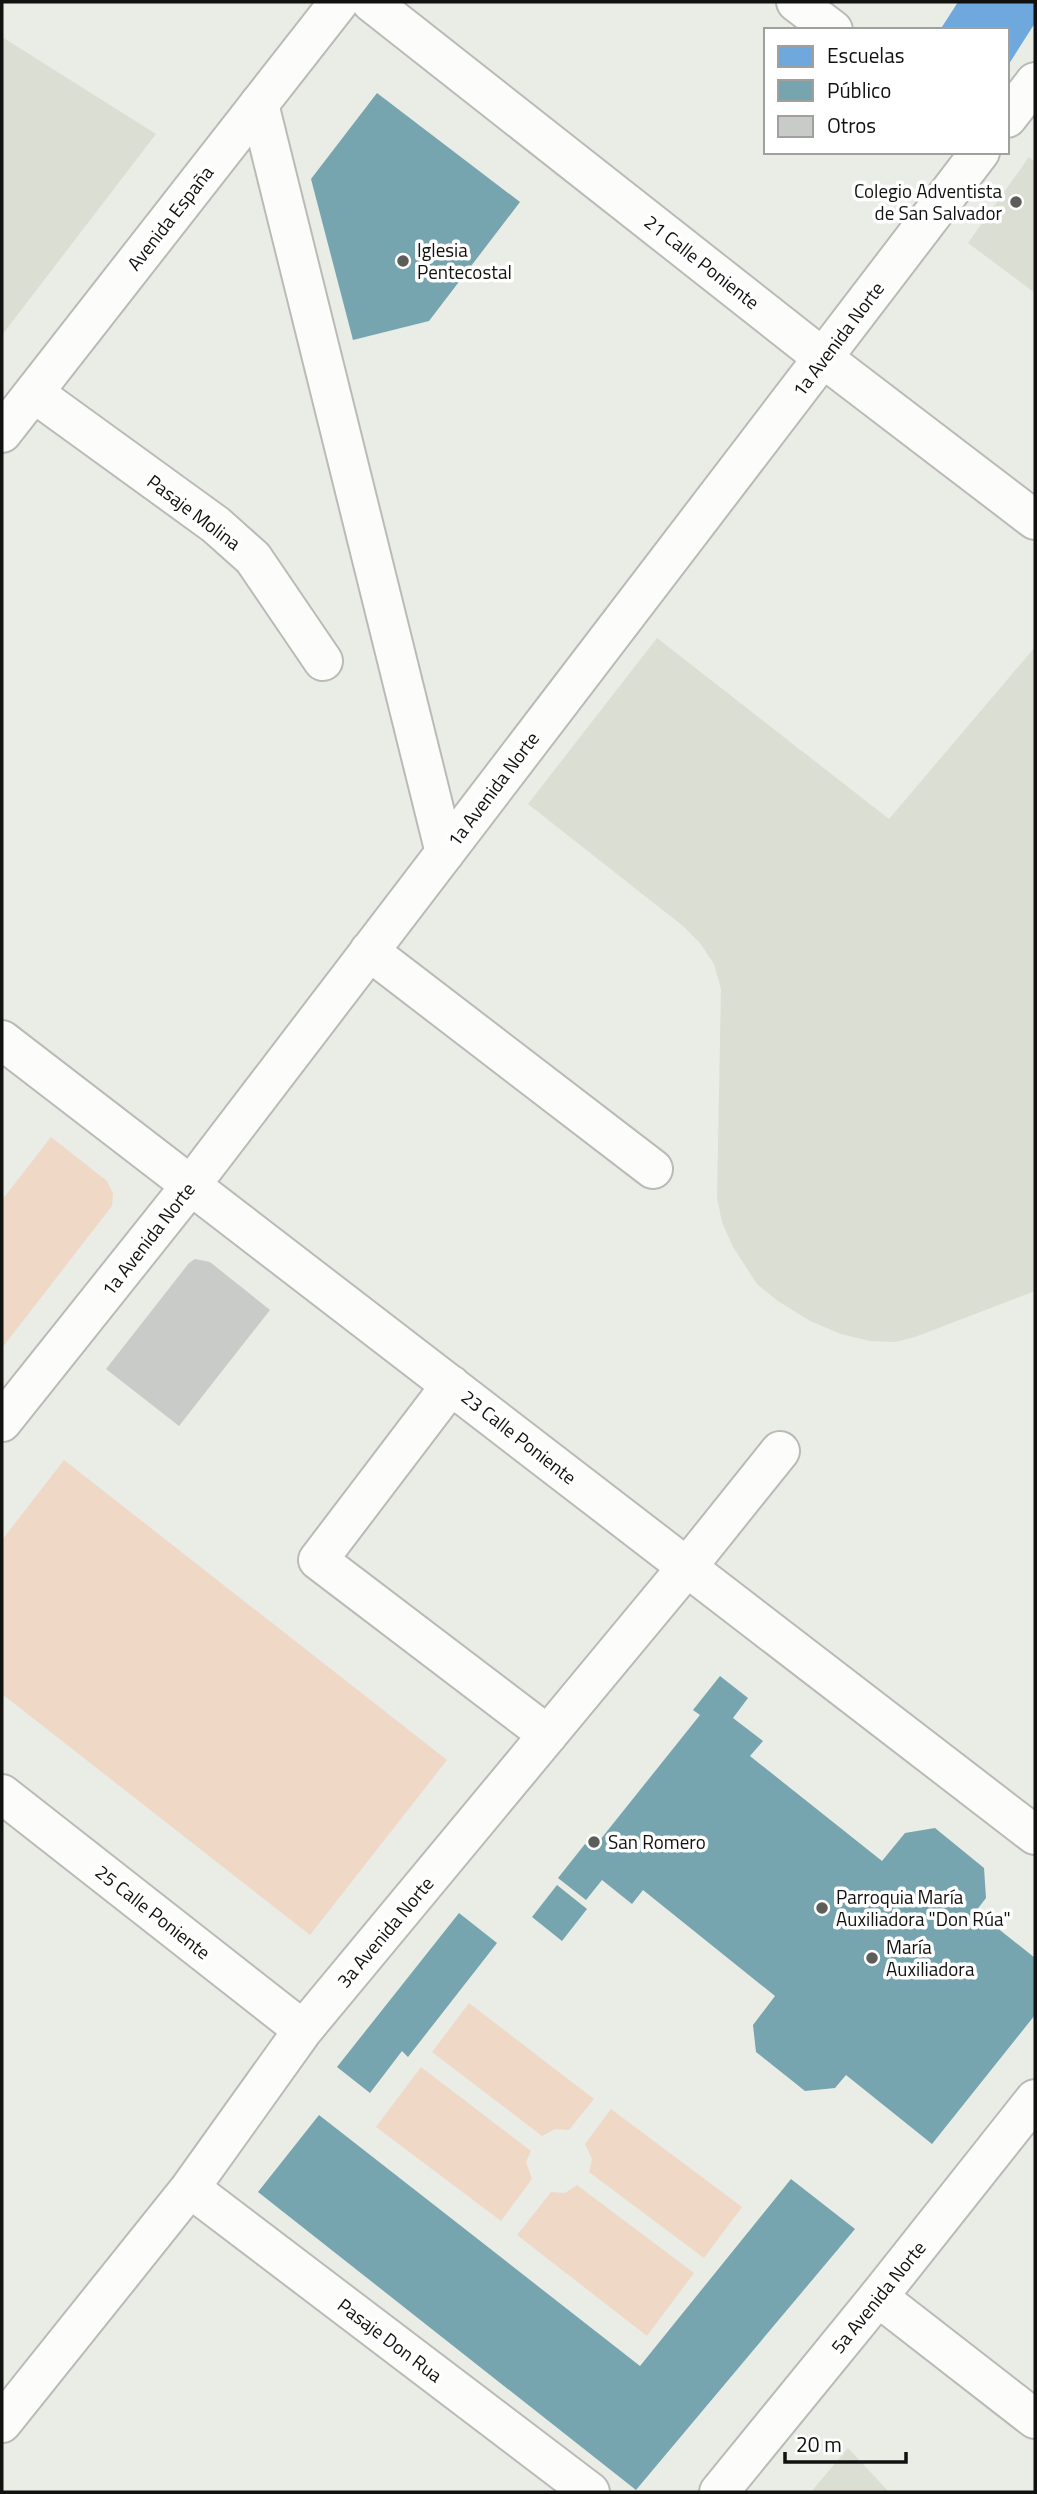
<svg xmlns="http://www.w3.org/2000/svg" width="1037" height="2494" viewBox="0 0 1037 2494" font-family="'Titillium Web',sans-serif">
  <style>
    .built { fill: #dbded3 }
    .green { fill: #f0d8c7 }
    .schools { fill: #6fa8dc }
    .public { fill: #76a5af }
    .building { fill: #c8cbc7 }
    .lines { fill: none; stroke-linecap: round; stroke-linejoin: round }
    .minor-casing { stroke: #babab7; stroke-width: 42 }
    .major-casing { stroke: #babab7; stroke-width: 42 }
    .minor { stroke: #fcfcfb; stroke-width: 38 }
    .major { stroke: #fcfcfb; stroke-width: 38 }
    .poi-dot { fill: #5d5e5a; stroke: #fff; stroke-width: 2.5 }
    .labels { text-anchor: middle; stroke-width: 7; stroke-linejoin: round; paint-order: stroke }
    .poi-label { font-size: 19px; fill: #11120f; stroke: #fff; text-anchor: start }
    .street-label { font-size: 19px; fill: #11120f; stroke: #fff }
  </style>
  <rect width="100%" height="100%" fill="#eaece6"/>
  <path class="built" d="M 2,37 L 156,134 L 2,335 Z
    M 1029,157 L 1035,162 L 1035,293 L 968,243 Z
    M 657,638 L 889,819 L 1035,647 L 1035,1291 L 915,1337 L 895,1342 L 870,1341 L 841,1334 L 810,1321 L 778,1301 L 757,1284 L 733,1247 L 722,1222 L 717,1198 L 721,989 L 714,964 L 700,943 L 683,926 L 528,804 Z
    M 848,2448 L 889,2492 L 811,2492 Z"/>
  <path class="green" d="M 51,1137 L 107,1181 L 113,1193 L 112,1206 L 2,1348 L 2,1200 Z
    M 64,1460 L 447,1760 L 310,1935 L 2,1694 L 2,1540 Z
    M 469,2003 L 594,2099 L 569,2130 L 555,2129 L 542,2136 L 432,2052 Z
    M 421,2067 L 531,2151 L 526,2162 L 532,2179 L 501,2221 L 376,2127 Z
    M 611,2109 L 742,2207 L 704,2258 L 589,2172 L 592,2159 L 585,2144 Z
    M 577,2185 L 694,2273 L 647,2336 L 517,2235 L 551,2192 L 565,2193 Z"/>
  <path class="schools" d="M 958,2 L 1035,2 L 1035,23 L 1007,67 L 1007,30 L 940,30 Z"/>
  <path class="public" d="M 377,93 L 520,202 L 429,321 L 353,340 L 311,179 Z
    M 720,1676 L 748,1698 L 733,1718 L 763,1741 L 750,1756 L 882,1861 L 905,1833 L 935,1828 L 984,1868 L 986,1898 L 976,1911 L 1035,1958 L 1035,2015 L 932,2144 L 846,2075 L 835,2088 L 805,2091 L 756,2052 L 753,2025 L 775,1996 L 643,1890 L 632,1904 L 602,1880 L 586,1900 L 558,1878 L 585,1844 L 592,1850 L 700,1715 L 693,1710 Z
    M 557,1885 L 587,1909 L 562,1941 L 532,1917 Z
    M 459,1913 L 497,1943 L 408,2057 L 402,2051 L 370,2093 L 337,2067 Z
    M 319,2115 L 640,2366 L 791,2179 L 855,2229 L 636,2490 L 258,2192 Z"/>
  <path class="building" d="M 195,1259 L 210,1262 L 270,1310 L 179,1426 L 106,1369 L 189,1263 Z"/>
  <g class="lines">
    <defs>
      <path id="minor" d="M 371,2 L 823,358 L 1035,520
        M 796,2 L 833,30
        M 259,104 L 445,853
        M 1007,118 L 1035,82
        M 34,393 L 216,525 L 253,558 L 323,661
        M 369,951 L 653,1169
        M 2,1040 L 1035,1835
        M 451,1385 L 318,1560 L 548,1735
        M 2,1422 L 191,1185 L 980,152
        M 2,1794 L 303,2030
        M 190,2188 L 590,2492
        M 878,2297 L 1035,2419
        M 2,2423 L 190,2188 L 303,2030 L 687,1567 L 780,1451"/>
      <path id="major" d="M 2,433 L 339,2
        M 719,2492 L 878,2297 L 1035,2099"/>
    </defs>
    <use href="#minor" class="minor-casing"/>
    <use href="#major" class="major-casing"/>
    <use href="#minor" class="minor"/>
    <use href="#major" class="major"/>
  </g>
  <g class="poi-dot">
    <circle cx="1016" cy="202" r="7"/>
    <circle cx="403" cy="261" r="7"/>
    <circle cx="594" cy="1842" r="7"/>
    <circle cx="822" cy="1908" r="7"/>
    <circle cx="872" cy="1958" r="7"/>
  </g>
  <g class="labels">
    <g class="poi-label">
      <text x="1002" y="198" text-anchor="end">Colegio Adventista<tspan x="1002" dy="22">de San Salvador</tspan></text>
      <text x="417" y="257">Iglesia<tspan x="417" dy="22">Pentecostal</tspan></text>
      <text x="608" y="1849">San Romero</text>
      <text x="836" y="1904">Parroquia María<tspan x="836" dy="22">Auxiliadora "Don Rúa"</tspan></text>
      <text x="886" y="1954">María<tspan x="886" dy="22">Auxiliadora</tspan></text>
    </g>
    <g class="street-label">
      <text transform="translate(170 218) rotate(-52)" y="7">Avenida España</text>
      <text transform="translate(702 262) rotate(38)" y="7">21 Calle Poniente</text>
      <text transform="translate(838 339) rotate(-53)" y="7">1a Avenida Norte</text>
      <text transform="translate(194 512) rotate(37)" y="7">Pasaje Molina</text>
      <text transform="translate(493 789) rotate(-53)" y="7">1a Avenida Norte</text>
      <text transform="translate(148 1239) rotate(-52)" y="7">1a Avenida Norte</text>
      <text transform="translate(519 1437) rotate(38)" y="7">23 Calle Poniente</text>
      <text transform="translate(153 1912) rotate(38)" y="7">25 Calle Poniente</text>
      <text transform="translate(385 1932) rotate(-50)" y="7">3a Avenida Norte</text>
      <text transform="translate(878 2297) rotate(-51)" y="7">5a Avenida Norte</text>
      <text transform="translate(390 2340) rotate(37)" y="7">Pasaje Don Rua</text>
    </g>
  </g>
  <rect width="1037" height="2494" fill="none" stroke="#11120f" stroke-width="7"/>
  <rect x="764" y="28" width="245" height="126" fill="#ffffff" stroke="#a0a09f" stroke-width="2"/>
  <rect x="778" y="46" width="35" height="21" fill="#6fa8dc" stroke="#a0a09f" stroke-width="2"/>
  <text x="827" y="63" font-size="21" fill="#11120f">Escuelas</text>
  <rect x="778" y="80" width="35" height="21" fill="#76a5af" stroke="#a0a09f" stroke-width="2"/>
  <text x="827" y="98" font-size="21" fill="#11120f">Público</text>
  <rect x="778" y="116" width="35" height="21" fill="#c8cbc7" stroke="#a0a09f" stroke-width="2"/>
  <text x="827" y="133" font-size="21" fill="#11120f">Otros</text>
  <path d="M785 2452v10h121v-10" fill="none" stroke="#11120f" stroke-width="3.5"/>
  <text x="796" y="2452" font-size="21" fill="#11120f" stroke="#ffffff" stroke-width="5" paint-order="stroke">20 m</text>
</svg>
